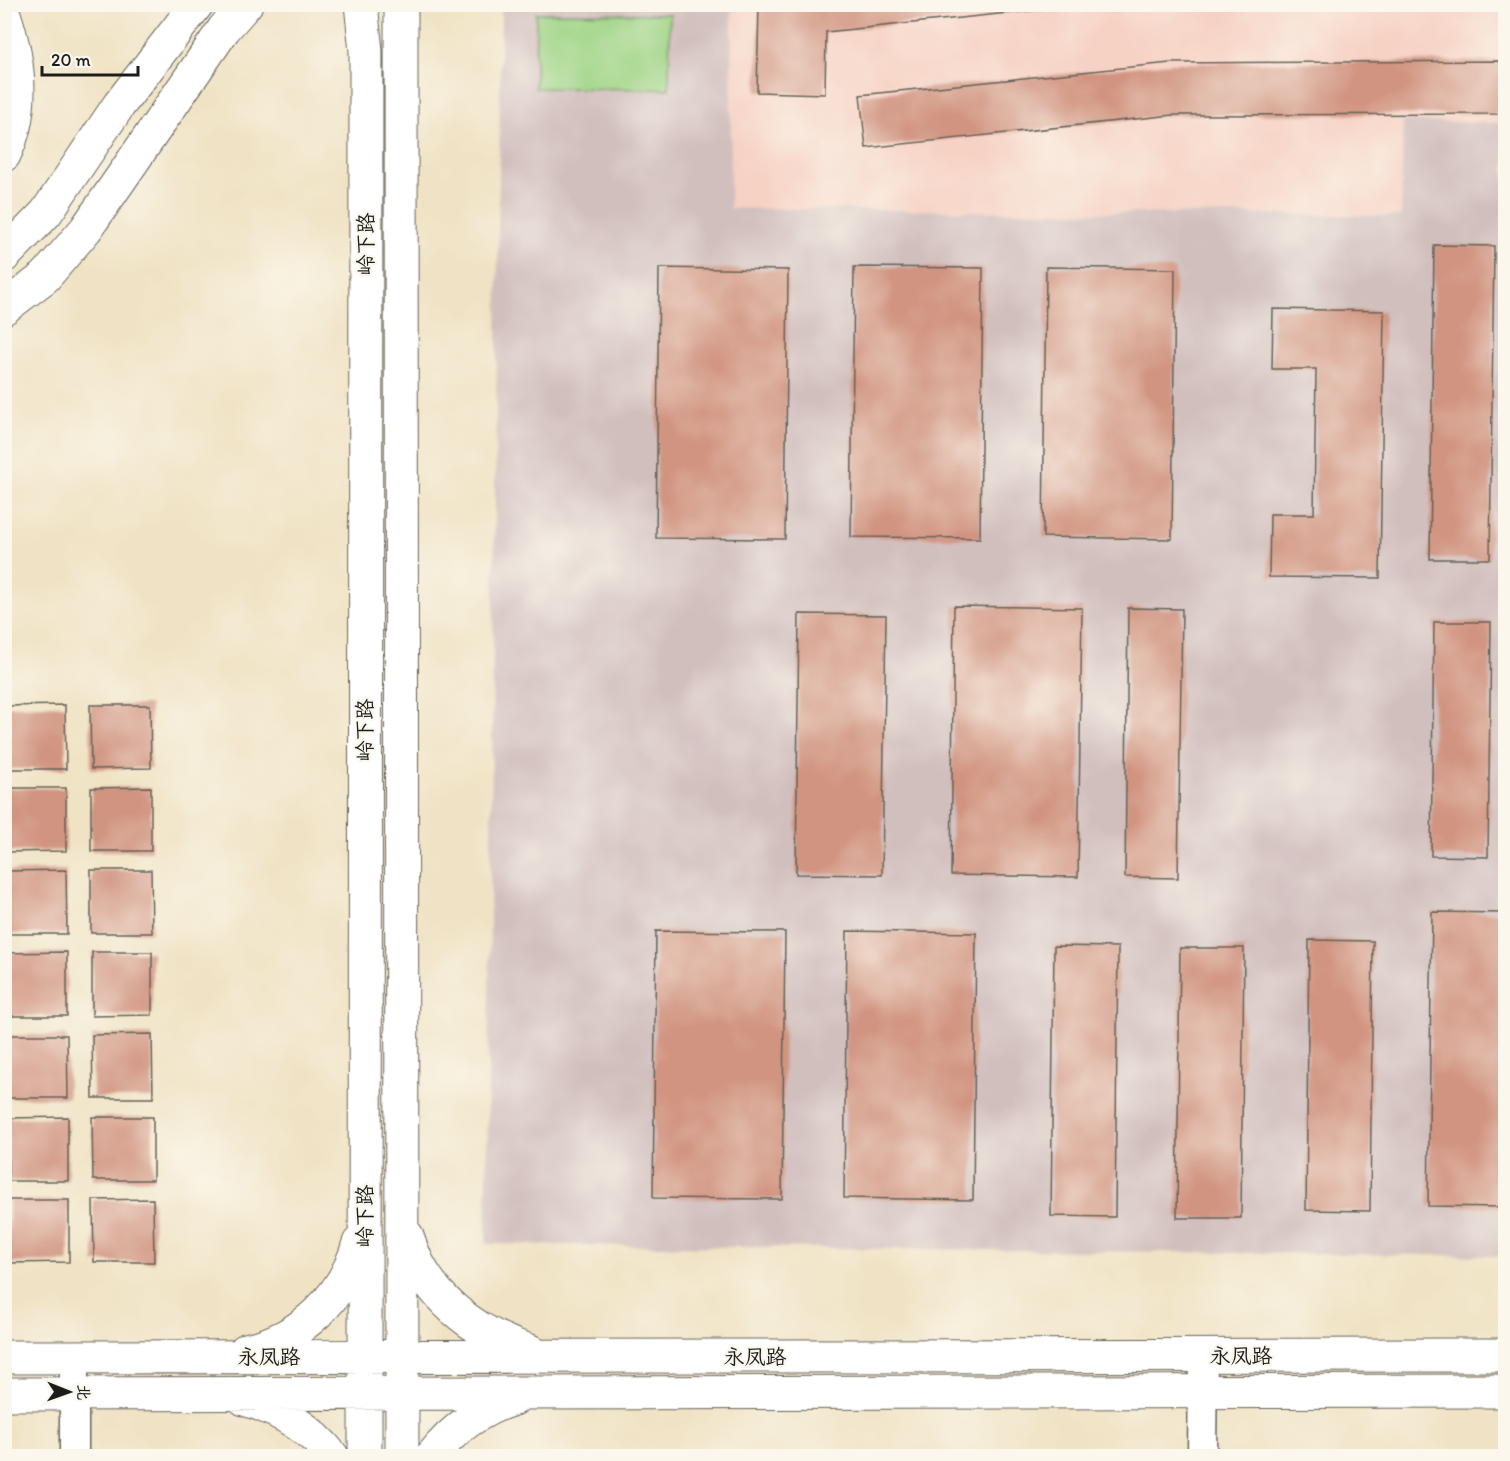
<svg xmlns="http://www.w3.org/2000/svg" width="1510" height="1461" viewBox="0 0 1510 1461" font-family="Itim,'LXGW WenKai TC',sans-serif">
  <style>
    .built { fill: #f6d2c4 }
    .industrial { fill: #d1bfbe }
    .green { fill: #9ed485; stroke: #5d7850; stroke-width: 1.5 }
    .building { fill: #d19481 }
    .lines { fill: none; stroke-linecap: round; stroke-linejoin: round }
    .minor-casing { stroke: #666257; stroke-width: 31 }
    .tertiary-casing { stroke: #666257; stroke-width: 35 }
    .primary-casing { stroke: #666257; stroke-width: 35 }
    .minor { stroke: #fff; stroke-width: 28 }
    .tertiary { stroke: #fff; stroke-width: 33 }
    .primary { stroke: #fff; stroke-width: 33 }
    .labels { text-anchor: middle; stroke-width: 4.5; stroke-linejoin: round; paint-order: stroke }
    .street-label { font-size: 21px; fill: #1c1c1c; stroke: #fbf7ec }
  </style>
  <rect width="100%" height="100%" fill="#fbf7ec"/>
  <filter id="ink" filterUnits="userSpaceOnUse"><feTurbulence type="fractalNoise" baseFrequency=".0167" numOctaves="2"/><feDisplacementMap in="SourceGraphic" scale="12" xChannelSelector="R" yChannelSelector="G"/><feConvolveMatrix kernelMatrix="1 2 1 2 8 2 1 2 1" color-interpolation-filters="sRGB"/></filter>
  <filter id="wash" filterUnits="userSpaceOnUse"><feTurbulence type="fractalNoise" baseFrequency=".008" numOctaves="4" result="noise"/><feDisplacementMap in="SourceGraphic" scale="24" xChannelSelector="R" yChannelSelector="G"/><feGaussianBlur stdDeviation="1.35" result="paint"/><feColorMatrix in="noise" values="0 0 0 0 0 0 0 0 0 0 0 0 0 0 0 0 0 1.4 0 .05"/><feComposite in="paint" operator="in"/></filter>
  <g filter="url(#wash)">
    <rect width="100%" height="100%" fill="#f0e3c5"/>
    <path class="built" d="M 732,5 L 1505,5 L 1505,123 L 1403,122 L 1402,216 L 729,208 Z"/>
    <path class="industrial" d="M 501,5 L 732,5 L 730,208 L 1401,216 L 1403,121 L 1505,123 L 1505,1256 L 486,1244 Z"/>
    <path class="green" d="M 536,13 L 670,14 L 669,89 L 535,88 Z"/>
    <g id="blocks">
      <path class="building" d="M 759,4 L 1074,4 L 1074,6 L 826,32 L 825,94 L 757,92 Z
        M 1506,61 L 1506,114 L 1173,115 L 866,148 L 860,95 L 1170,63 Z
        M 1434,245 L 1494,246 L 1490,559 L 1430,559 Z
        M 854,267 L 983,268 L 980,538 L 851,537 Z
        M 1046,267 L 1175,269 L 1172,539 L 1043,537 Z
        M 659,268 L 788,270 L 785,539 L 656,538 Z
        M 1273,309 L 1384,311 L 1380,578 L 1269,577 L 1270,514 L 1314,514 L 1316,369 L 1272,369 Z
        M 954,606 L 1082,608 L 1078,877 L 951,875 Z
        M 1128,608 L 1182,609 L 1178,878 L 1125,877 Z
        M 799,614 L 886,615 L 882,875 L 796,874 Z
        M 1434,622 L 1491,622 L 1488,857 L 1431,856 Z
        M 65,705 L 66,769 L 5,769 L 5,706 Z
        M 90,705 L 150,705 L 151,768 L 91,769 Z
        M 151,787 L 151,851 L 91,851 L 91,788 Z
        M 6,788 L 66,788 L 66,851 L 6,852 Z
        M 66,870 L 67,934 L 7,934 L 6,871 Z
        M 91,870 L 151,870 L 152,933 L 91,933 Z
        M 1432,912 L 1506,913 L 1506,1207 L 1428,1206 Z
        M 656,931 L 785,932 L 782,1199 L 653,1198 Z
        M 847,931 L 976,933 L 973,1200 L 844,1198 Z
        M 1309,940 L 1373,941 L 1370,1211 L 1306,1210 Z
        M 1054,946 L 1118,947 L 1115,1217 L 1051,1216 Z
        M 1180,948 L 1244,948 L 1241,1218 L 1177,1218 Z
        M 67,952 L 67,1016 L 7,1016 L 7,953 Z
        M 92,952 L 152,952 L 152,1015 L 92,1016 Z
        M 152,1034 L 153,1098 L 93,1098 L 92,1035 Z
        M 7,1035 L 67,1035 L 68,1098 L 8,1098 Z
        M 68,1117 L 68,1181 L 8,1181 L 8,1118 Z
        M 92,1117 L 153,1117 L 153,1180 L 93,1180 Z
        M 153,1199 L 154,1262 L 94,1262 L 93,1200 Z
        M 9,1200 L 69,1200 L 69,1262 L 8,1263 Z"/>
    </g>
  </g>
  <g filter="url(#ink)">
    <use href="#blocks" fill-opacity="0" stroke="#666257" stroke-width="1.5"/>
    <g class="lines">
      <defs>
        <path id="minor" d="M 74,1357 L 74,1456
          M 1202,1456 L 1203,1356"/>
        <path id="tertiary" d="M 361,4 L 366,51 L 365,1456
          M 401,4 L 402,1456
          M 407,1236 C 424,1295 473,1333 530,1351
          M 246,1350 C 301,1339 344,1297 359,1243
          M 4,1357 L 1506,1355
          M 4,1394 L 1506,1391
          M 244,1399 C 278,1409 310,1428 332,1456
          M 432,1456 C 454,1428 480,1409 514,1399"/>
        <path id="primary" d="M 4,14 C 19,59 26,110 4,155
          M 4,256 L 46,213 L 119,105 L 197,4
          M 4,308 L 45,277 L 86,229 L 224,29 L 246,4"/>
      </defs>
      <use href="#minor" class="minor-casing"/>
      <use href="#tertiary" class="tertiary-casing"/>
      <use href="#primary" class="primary-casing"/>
      <use href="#minor" class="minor"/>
      <use href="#tertiary" class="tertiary"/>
      <use href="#primary" class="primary"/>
    </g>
  </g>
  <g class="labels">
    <g class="street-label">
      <text transform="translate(366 244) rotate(-90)" y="7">岭下路</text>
      <text transform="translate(365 730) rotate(-90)" y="7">岭下路</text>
      <text transform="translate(365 1216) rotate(-90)" y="7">岭下路</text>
      <text x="1241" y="1363">永凤路</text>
      <text x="269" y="1364">永凤路</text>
      <text x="755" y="1364">永凤路</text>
    </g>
  </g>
  <rect width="1510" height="1461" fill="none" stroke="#fbf7ec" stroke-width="24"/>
  <g transform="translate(69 1392) rotate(91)" stroke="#fbf7ec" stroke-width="4.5" paint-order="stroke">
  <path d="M0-4.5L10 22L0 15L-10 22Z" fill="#1c1c1c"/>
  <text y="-9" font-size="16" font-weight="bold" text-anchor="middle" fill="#1c1c1c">北</text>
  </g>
  <path d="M42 66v9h96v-9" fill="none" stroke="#1c1c1c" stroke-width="3"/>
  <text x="51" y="66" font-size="18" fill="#1c1c1c" stroke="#fbf7ec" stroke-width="4.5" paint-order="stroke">20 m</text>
</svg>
